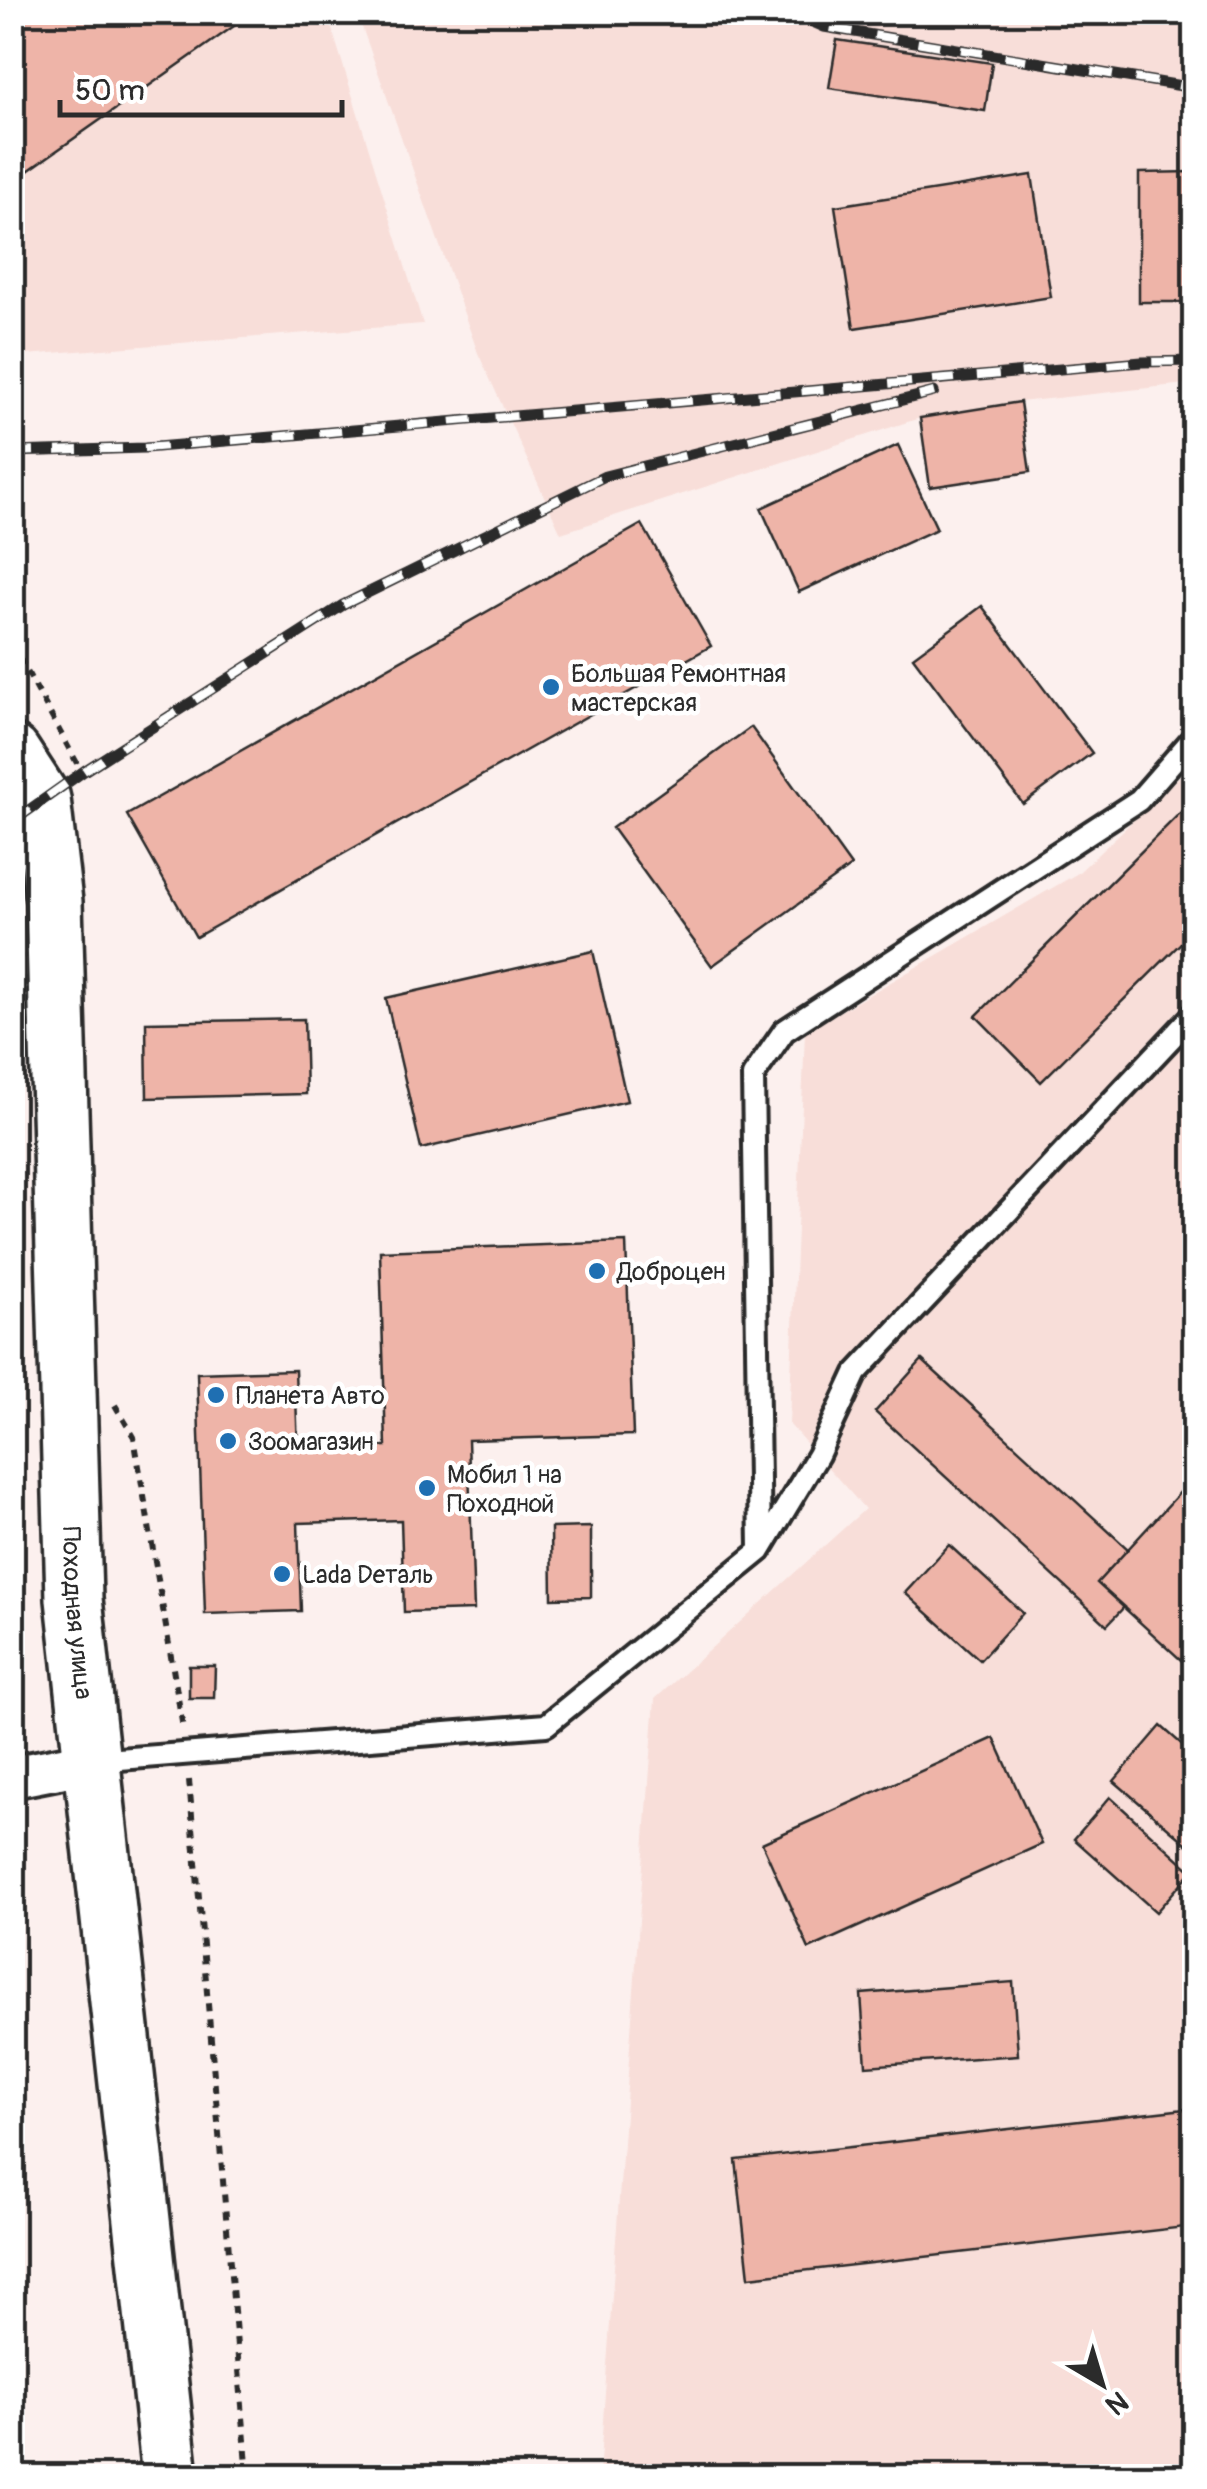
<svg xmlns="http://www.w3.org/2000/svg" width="1207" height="2489" viewBox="0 0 1207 2489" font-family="Pangolin,sans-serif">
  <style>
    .built { fill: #f8ded9 }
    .building { fill: #eeb4a8; stroke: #2b2b2b; stroke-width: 2.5 }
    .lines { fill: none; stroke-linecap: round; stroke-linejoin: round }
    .lane-casing { stroke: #2b2b2b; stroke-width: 28 }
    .street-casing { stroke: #2b2b2b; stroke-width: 48 }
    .secondary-casing { stroke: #2b2b2b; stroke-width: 62 }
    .path { stroke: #2b2b2b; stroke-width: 6; stroke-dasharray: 8 8; stroke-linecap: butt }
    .lane { stroke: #fff; stroke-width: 20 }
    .street { stroke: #fff; stroke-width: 40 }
    .secondary { stroke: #fff; stroke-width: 55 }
    .rail-casing { stroke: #2b2b2b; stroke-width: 11 }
    .rail { stroke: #fff; stroke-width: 8; stroke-dasharray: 22; stroke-linecap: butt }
    .poi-dot { fill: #1f6fb2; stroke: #fff; stroke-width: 4 }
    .labels { text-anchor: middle; stroke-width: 9; stroke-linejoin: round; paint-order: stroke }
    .poi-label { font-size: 25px; fill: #2b2b2b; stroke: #fff; text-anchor: start }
    .street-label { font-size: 25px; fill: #2b2b2b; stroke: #fff }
  </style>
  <rect width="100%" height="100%" fill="#fcf0ee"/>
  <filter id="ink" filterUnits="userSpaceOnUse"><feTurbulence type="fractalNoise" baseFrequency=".01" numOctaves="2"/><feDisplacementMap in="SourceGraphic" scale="20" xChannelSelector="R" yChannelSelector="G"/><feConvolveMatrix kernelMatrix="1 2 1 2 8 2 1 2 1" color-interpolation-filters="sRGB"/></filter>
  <g filter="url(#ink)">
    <path class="built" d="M 13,13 L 327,13 L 423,324 L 13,356 Z
      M 357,13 L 1194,13 L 1194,383 L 1020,402 L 920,418 L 561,533 L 478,353 Z
      M 1194,763 L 1194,2476 L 599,2476 L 655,1699 L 865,1509 L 789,1424 L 805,1032 L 1078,873 Z"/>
    <path class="building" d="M 12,12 L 254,12 L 12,182 Z
      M 837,40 L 992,63 L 985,111 L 829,88 Z
      M 1194,172 L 1194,302 L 1139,302 L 1139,173 Z
      M 1032,175 L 1051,297 L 854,328 L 835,206 Z
      M 1020,402 L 1030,472 L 930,487 L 920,418 Z
      M 898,445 L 937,529 L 799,592 L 761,508 Z
      M 642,524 L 711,646 L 196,937 L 127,815 Z
      M 982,606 L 1092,753 L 1023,804 L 913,657 Z
      M 751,727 L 851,866 L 712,966 L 612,828 Z
      M 1194,799 L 1194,930 L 1041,1082 L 976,1016 Z
      M 593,951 L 627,1101 L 421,1149 L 386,998 Z
      M 304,1019 L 306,1094 L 147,1098 L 146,1022 Z
      M 626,1242 L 633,1435 L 468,1440 L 474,1610 L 404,1612 L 401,1520 L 298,1523 L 301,1611 L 205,1614 L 197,1373 L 295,1370 L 298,1449 L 386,1446 L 380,1251 Z
      M 922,1360 L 1128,1549 L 1097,1583 L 1124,1607 L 1107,1625 L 875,1412 Z
      M 1194,1477 L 1194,1672 L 1097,1583 Z
      M 591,1527 L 591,1597 L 552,1598 L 551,1528 Z
      M 949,1545 L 1023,1613 L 980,1660 L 905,1593 Z
      M 189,1666 L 215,1666 L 214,1698 L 189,1698 Z
      M 1161,1726 L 1194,1755 L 1194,1850 L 1114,1781 Z
      M 994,1738 L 1042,1844 L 809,1949 L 762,1843 Z
      M 1110,1797 L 1192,1871 L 1156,1912 L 1074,1839 Z
      M 1013,1982 L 1018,2055 L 866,2066 L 861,1994 Z
      M 1194,2108 L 1194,2226 L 749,2277 L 736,2160 Z"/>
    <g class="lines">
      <defs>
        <path id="lane" d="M 760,1549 L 753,1076 L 784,1031 L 1139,800 L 1194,737
          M 94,1761 L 546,1725 L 760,1551 L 818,1455 L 856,1373 L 1194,1014"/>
        <path id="street" d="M 12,1777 L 94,1761"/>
        <g id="secondary">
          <path id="s1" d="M 12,753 L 42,799 L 54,902 L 74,1599 L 170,2476"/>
        </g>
      </defs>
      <use href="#lane" class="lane-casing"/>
      <use href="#street" class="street-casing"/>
      <use href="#secondary" class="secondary-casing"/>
      <path class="path" d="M 12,644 L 84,776
        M 115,1405 L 134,1437 L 183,1728
        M 12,1545 L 20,1536
        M 189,1780 L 248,2476"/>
      <use href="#lane" class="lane"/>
      <use href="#street" class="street"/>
      <use href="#secondary" class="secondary"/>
      <defs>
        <path id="rail" d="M 790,12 L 824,27 L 1194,88
          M 12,452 L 145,448 L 1142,362 L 1194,361
          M 12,822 L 84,771 L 343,605 L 605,476 L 934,392"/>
      </defs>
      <use href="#rail" class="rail-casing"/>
      <use href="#rail" class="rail"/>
    </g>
  </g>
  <g class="poi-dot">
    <circle cx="551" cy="687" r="10"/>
    <circle cx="597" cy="1271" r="10"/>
    <circle cx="216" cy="1395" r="10"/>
    <circle cx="228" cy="1441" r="10"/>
    <circle cx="427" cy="1488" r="10"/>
    <circle cx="282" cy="1574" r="10"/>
  </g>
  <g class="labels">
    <g class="poi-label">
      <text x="571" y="682">Большая Ремонтная<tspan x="571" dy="29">мастерская</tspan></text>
      <text x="617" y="1280">Доброцен</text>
      <text x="236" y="1404">Планета Авто</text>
      <text x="248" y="1450">Зоомагазин</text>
      <text x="447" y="1483">Мобил 1 на<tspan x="447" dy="29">Походной</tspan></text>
      <text x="302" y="1583">Lada Dеталь</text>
    </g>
    <g class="street-label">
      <text dy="9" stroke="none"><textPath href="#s1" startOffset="870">Походная улица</textPath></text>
    </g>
  </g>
  <rect width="1207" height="2489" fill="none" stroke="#fff" stroke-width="50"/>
  <rect x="25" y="25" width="1157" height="2439" fill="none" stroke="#2b2b2b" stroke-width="4" filter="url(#ink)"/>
  <g transform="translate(1102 2384) rotate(142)" stroke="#ffffff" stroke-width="8" paint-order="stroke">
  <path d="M0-8L18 38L0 25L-18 38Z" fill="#2b2b2b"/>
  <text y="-15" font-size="28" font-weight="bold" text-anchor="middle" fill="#2b2b2b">N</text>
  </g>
  <path d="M60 100v15h282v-15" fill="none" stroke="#2b2b2b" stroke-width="5"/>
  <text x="75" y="100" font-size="30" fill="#2b2b2b" stroke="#ffffff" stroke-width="8" paint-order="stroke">50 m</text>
</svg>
